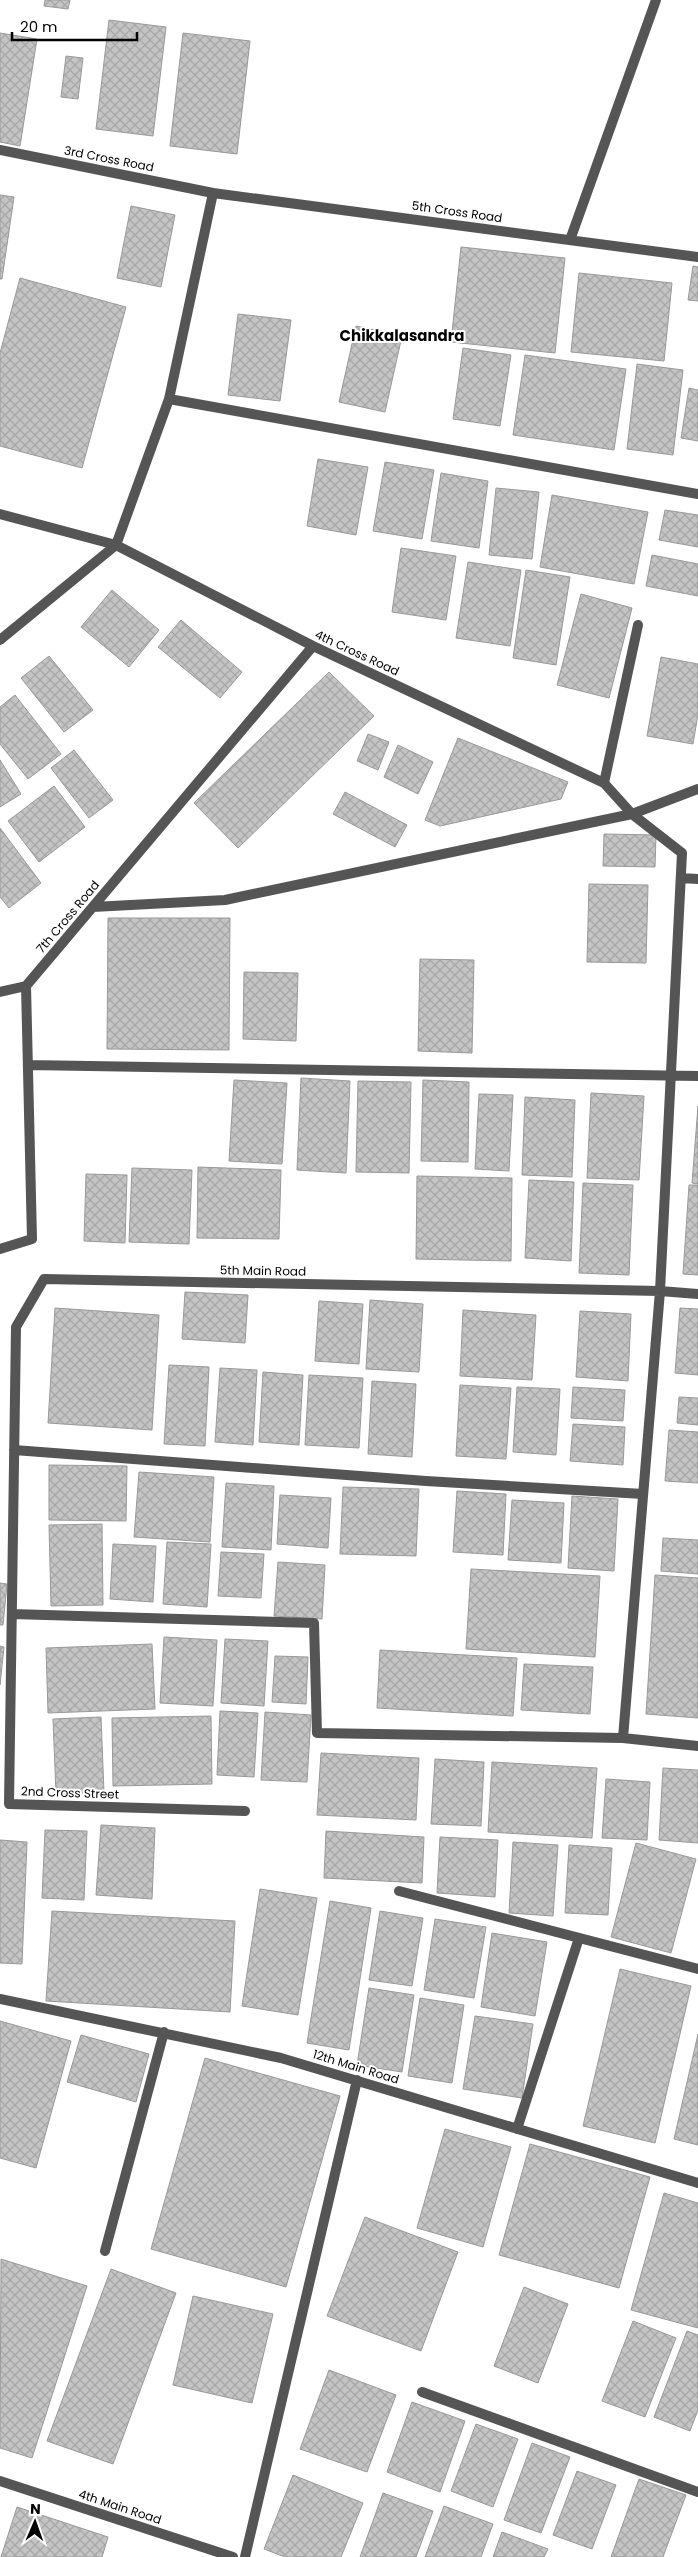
<svg xmlns="http://www.w3.org/2000/svg" width="698" height="2557" viewBox="0 0 698 2557" font-family="Poppins,sans-serif">
  <style>
    .building { fill: url(#building-cross-hatch); stroke: #999 }
    .lines { fill: none; stroke-linecap: round; stroke-linejoin: round }
    .street { stroke: #555; stroke-width: 10 }
    .labels { text-anchor: middle; stroke-width: 4; stroke-linejoin: round; paint-order: stroke }
    .street-label { font-size: 12px; fill: #000; stroke: #fff }
    .quarter-label { font-size: 15px; font-weight: bold; fill: #000; stroke: #fff }
  </style>
  <defs>
    <pattern id="building-cross-hatch" width="8" height="8" patternUnits="userSpaceOnUse" patternTransform="scale(1.25)"><rect width="8" height="8" fill="#c4c4c4"/><path d="M0 0l8 8M0 8l8-8" fill="none" stroke="#a7a7a7"/></pattern>
  </defs>
  <rect width="100%" height="100%" fill="#fff"/>
  <path class="building" d="M 45,0 L 70,0 L 68,9 L 44,6 Z
    M 109,20 L 166,27 L 153,136 L 96,129 Z
    M 0,33 L 37,39 L 20,146 L 0,142 Z
    M 183,33 L 250,41 L 237,154 L 170,146 Z
    M 66,56 L 83,58 L 78,99 L 61,97 Z
    M 0,195 L 14,197 L 2,279 L 0,279 Z
    M 131,206 L 175,215 L 161,287 L 117,278 Z
    M 461,247 L 565,258 L 555,353 L 451,342 Z
    M 693,266 L 698,267 L 698,301 L 688,300 Z
    M 579,273 L 672,283 L 664,361 L 571,352 Z
    M 20,278 L 126,307 L 82,468 L 0,446 L 0,353 Z
    M 238,314 L 291,320 L 280,401 L 228,395 Z
    M 356,326 L 402,336 L 385,412 L 339,402 Z
    M 463,348 L 511,355 L 500,426 L 453,419 Z
    M 525,355 L 626,369 L 614,450 L 513,435 Z
    M 637,364 L 683,370 L 673,455 L 627,449 Z
    M 689,388 L 698,390 L 698,441 L 681,438 Z
    M 318,459 L 368,467 L 356,535 L 307,526 Z
    M 385,462 L 434,470 L 422,539 L 373,531 Z
    M 441,473 L 488,481 L 479,548 L 431,541 Z
    M 496,488 L 539,492 L 532,559 L 489,555 Z
    M 552,495 L 648,512 L 634,584 L 540,567 Z
    M 665,510 L 698,515 L 698,547 L 659,540 Z
    M 401,548 L 456,556 L 446,620 L 392,612 Z
    M 652,555 L 698,564 L 698,596 L 646,586 Z
    M 468,562 L 521,570 L 510,646 L 456,638 Z
    M 526,570 L 570,577 L 556,665 L 513,658 Z
    M 112,590 L 159,630 L 129,667 L 81,627 Z
    M 581,594 L 632,608 L 609,698 L 557,685 Z
    M 181,620 L 242,672 L 220,698 L 158,647 Z
    M 49,656 L 93,710 L 64,732 L 21,678 Z
    M 661,657 L 698,664 L 698,714 L 693,744 L 647,736 Z
    M 329,672 L 374,716 L 238,848 L 194,803 Z
    M 15,695 L 61,754 L 28,779 L 0,744 L 0,707 Z
    M 368,734 L 389,742 L 378,770 L 357,761 Z
    M 458,738 L 568,782 L 561,799 L 440,826 L 425,820 Z
    M 398,745 L 433,762 L 418,794 L 384,777 Z
    M 74,750 L 113,800 L 89,818 L 51,768 Z
    M 0,760 L 21,794 L 0,807 Z
    M 54,786 L 85,827 L 39,862 L 8,821 Z
    M 345,792 L 407,825 L 395,847 L 333,814 Z
    M 0,828 L 41,883 L 9,908 L 0,897 Z
    M 604,834 L 656,835 L 655,867 L 603,866 Z
    M 589,884 L 648,885 L 646,963 L 587,962 Z
    M 108,918 L 230,918 L 229,1050 L 107,1049 Z
    M 420,959 L 474,960 L 472,1053 L 418,1051 Z
    M 244,972 L 298,973 L 296,1041 L 243,1039 Z
    M 301,1078 L 350,1081 L 346,1173 L 297,1170 Z
    M 234,1080 L 287,1083 L 282,1164 L 229,1161 Z
    M 423,1080 L 469,1082 L 468,1162 L 421,1161 Z
    M 358,1081 L 411,1082 L 409,1173 L 356,1172 Z
    M 591,1093 L 644,1096 L 639,1180 L 587,1178 Z
    M 479,1094 L 513,1095 L 509,1171 L 475,1169 Z
    M 525,1097 L 575,1100 L 572,1177 L 522,1175 Z
    M 698,1106 L 698,1184 L 692,1183 Z
    M 198,1167 L 281,1170 L 279,1239 L 197,1238 Z
    M 132,1168 L 192,1170 L 189,1244 L 129,1242 Z
    M 86,1174 L 127,1175 L 125,1243 L 84,1241 Z
    M 417,1176 L 512,1178 L 511,1261 L 416,1259 Z
    M 529,1180 L 574,1182 L 571,1261 L 525,1258 Z
    M 583,1183 L 633,1185 L 629,1275 L 579,1273 Z
    M 689,1185 L 698,1185 L 698,1275 L 683,1274 Z
    M 185,1292 L 248,1295 L 245,1343 L 182,1339 Z
    M 370,1300 L 423,1304 L 419,1372 L 366,1369 Z
    M 319,1301 L 363,1304 L 359,1364 L 315,1361 Z
    M 55,1308 L 159,1315 L 152,1430 L 48,1423 Z
    M 680,1308 L 698,1309 L 698,1375 L 675,1373 Z
    M 463,1310 L 536,1315 L 532,1380 L 460,1376 Z
    M 580,1311 L 631,1314 L 628,1381 L 576,1377 Z
    M 169,1365 L 209,1367 L 205,1446 L 164,1444 Z
    M 220,1368 L 257,1370 L 253,1445 L 215,1442 Z
    M 263,1372 L 303,1375 L 299,1445 L 259,1442 Z
    M 309,1375 L 363,1378 L 359,1448 L 305,1445 Z
    M 372,1381 L 416,1384 L 412,1457 L 368,1454 Z
    M 460,1385 L 511,1388 L 506,1459 L 456,1456 Z
    M 517,1387 L 560,1389 L 556,1455 L 513,1452 Z
    M 573,1387 L 625,1390 L 623,1421 L 571,1418 Z
    M 679,1397 L 698,1398 L 698,1425 L 677,1423 Z
    M 573,1424 L 625,1427 L 623,1465 L 570,1461 Z
    M 669,1430 L 698,1432 L 698,1483 L 665,1481 Z
    M 49,1465 L 127,1466 L 126,1521 L 49,1520 Z
    M 139,1472 L 214,1477 L 210,1542 L 134,1537 Z
    M 226,1483 L 274,1486 L 271,1550 L 222,1547 Z
    M 343,1487 L 419,1489 L 416,1556 L 340,1554 Z
    M 457,1491 L 506,1494 L 503,1555 L 453,1552 Z
    M 280,1495 L 331,1498 L 328,1548 L 277,1544 Z
    M 572,1496 L 618,1499 L 614,1571 L 568,1568 Z
    M 512,1500 L 564,1503 L 561,1563 L 508,1560 Z
    M 102,1524 L 103,1605 L 51,1606 L 49,1525 Z
    M 663,1538 L 698,1540 L 698,1574 L 661,1571 Z
    M 167,1542 L 211,1544 L 207,1607 L 163,1604 Z
    M 113,1544 L 156,1546 L 153,1602 L 110,1599 Z
    M 221,1552 L 264,1554 L 261,1598 L 218,1596 Z
    M 278,1562 L 325,1565 L 322,1619 L 274,1616 Z
    M 471,1569 L 600,1576 L 595,1657 L 466,1649 Z
    M 655,1575 L 698,1578 L 698,1718 L 646,1714 Z
    M 0,1583 L 7,1584 L 3,1625 L 0,1625 Z
    M 164,1637 L 217,1640 L 213,1706 L 160,1703 Z
    M 225,1639 L 268,1641 L 264,1706 L 221,1703 Z
    M 152,1644 L 155,1709 L 48,1713 L 46,1648 Z
    M 0,1646 L 4,1647 L 0,1685 Z
    M 380,1650 L 517,1658 L 513,1716 L 377,1708 Z
    M 275,1656 L 308,1657 L 306,1704 L 272,1702 Z
    M 524,1664 L 593,1667 L 590,1714 L 521,1710 Z
    M 220,1711 L 258,1713 L 254,1777 L 217,1775 Z
    M 265,1712 L 311,1715 L 307,1782 L 261,1780 Z
    M 211,1716 L 212,1784 L 113,1786 L 112,1718 Z
    M 101,1717 L 104,1792 L 56,1794 L 53,1719 Z
    M 321,1753 L 419,1758 L 416,1820 L 317,1815 Z
    M 435,1759 L 484,1762 L 481,1826 L 431,1824 Z
    M 492,1762 L 597,1768 L 592,1838 L 488,1832 Z
    M 663,1768 L 698,1770 L 698,1843 L 659,1840 Z
    M 606,1779 L 650,1782 L 647,1840 L 602,1838 Z
    M 101,1825 L 155,1828 L 152,1899 L 96,1895 Z
    M 45,1830 L 87,1831 L 84,1900 L 42,1898 Z
    M 326,1831 L 424,1837 L 422,1883 L 324,1878 Z
    M 440,1837 L 498,1840 L 495,1897 L 437,1893 Z
    M 0,1840 L 27,1842 L 22,1964 L 0,1963 Z
    M 513,1842 L 558,1845 L 553,1916 L 509,1913 Z
    M 636,1843 L 696,1859 L 671,1953 L 611,1937 Z
    M 569,1845 L 612,1848 L 608,1915 L 565,1913 Z
    M 260,1889 L 317,1898 L 298,2015 L 242,2006 Z
    M 330,1901 L 371,1908 L 349,2050 L 307,2043 Z
    M 52,1911 L 235,1921 L 230,2012 L 46,2001 Z
    M 380,1911 L 423,1918 L 412,1986 L 369,1980 Z
    M 435,1919 L 486,1927 L 474,1998 L 424,1990 Z
    M 492,1933 L 547,1942 L 535,2016 L 481,2007 Z
    M 620,1969 L 691,1986 L 655,2143 L 583,2126 Z
    M 369,1988 L 414,1995 L 402,2072 L 357,2065 Z
    M 420,1998 L 464,2005 L 452,2083 L 408,2076 Z
    M 475,2016 L 533,2024 L 522,2098 L 463,2089 Z
    M 0,2021 L 71,2041 L 36,2168 L 0,2158 Z
    M 698,2034 L 698,2145 L 674,2139 Z
    M 81,2035 L 149,2054 L 136,2102 L 67,2082 Z
    M 205,2058 L 340,2096 L 286,2287 L 151,2249 Z
    M 445,2129 L 511,2147 L 483,2247 L 417,2228 Z
    M 530,2144 L 650,2177 L 619,2288 L 499,2255 Z
    M 664,2193 L 698,2203 L 698,2328 L 631,2310 Z
    M 365,2217 L 458,2252 L 421,2351 L 327,2316 Z
    M 1,2259 L 87,2286 L 32,2458 L 0,2448 Z
    M 111,2269 L 176,2293 L 113,2464 L 47,2441 Z
    M 524,2287 L 568,2304 L 538,2383 L 494,2366 Z
    M 193,2296 L 273,2314 L 252,2403 L 173,2385 Z
    M 633,2321 L 676,2338 L 645,2417 L 602,2401 Z
    M 687,2331 L 698,2335 L 698,2410 L 690,2431 L 654,2417 Z
    M 329,2370 L 396,2395 L 367,2472 L 300,2449 Z
    M 412,2402 L 465,2421 L 440,2492 L 387,2472 Z
    M 476,2424 L 518,2439 L 493,2507 L 451,2491 Z
    M 532,2443 L 570,2457 L 541,2533 L 504,2520 Z
    M 577,2471 L 616,2485 L 592,2549 L 553,2535 Z
    M 293,2475 L 363,2503 L 341,2557 L 285,2557 L 264,2549 Z
    M 639,2479 L 686,2495 L 663,2557 L 611,2557 Z
    M 383,2493 L 433,2511 L 416,2557 L 360,2557 Z
    M 444,2506 L 493,2524 L 481,2557 L 425,2557 Z
    M 17,2507 L 108,2537 L 102,2557 L 1,2557 Z
    M 502,2532 L 548,2549 L 544,2557 L 493,2557 Z"/>
  <g class="lines">
    <path class="street" d="M 0,150 L 213,193 L 698,257
      M 570,240 L 656,0
      M 169,399 L 698,494
      M 0,514 L 116,545 L 313,646 L 604,783 L 632,814 L 682,853 L 660,1291 L 623,1738
      M 0,640 L 116,545 L 169,399 L 213,193
      M 604,783 L 638,625
      M 681,878 L 698,879
      M 93,907 L 225,900 L 632,814 L 698,789
      M 0,992 L 26,986
      M 28,1065 L 698,1076
      M 0,1249 L 32,1239 L 26,986 L 313,646
      M 14,1450 L 426,1481 L 643,1494
      M 12,1614 L 314,1623 L 317,1733 L 623,1738 L 698,1746
      M 245,1811 L 9,1804 L 16,1327 L 44,1279 L 660,1291 L 698,1294
      M 399,1891 L 698,1969
      M 0,1999 L 281,2058 L 698,2183
      M 517,2129 L 579,1938
      M 105,2251 L 164,2032
      M 422,2392 L 698,2492
      M 0,2481 L 233,2557
      M 245,2557 L 357,2080"/>
  </g>
  <g class="labels">
    <g class="street-label">
      <text transform="translate(109 159) rotate(11)" y="4">3rd Cross Road</text>
      <text transform="translate(457 212) rotate(8)" y="4">5th Cross Road</text>
      <text transform="translate(357 653) rotate(25)" y="4">4th Cross Road</text>
      <text transform="translate(68 917) rotate(-50)" y="4">7th Cross Road</text>
      <text transform="translate(263 1271) rotate(1)" y="4">5th Main Road</text>
      <text transform="translate(70 1793) rotate(2)" y="4">2nd Cross Street</text>
      <text transform="translate(356 2067) rotate(17)" y="4">12th Main Road</text>
      <text transform="translate(120 2507) rotate(18)" y="4">4th Main Road</text>
    </g>
    <g class="quarter-label">
      <text x="402" y="341">Chikkalasandra</text>
    </g>
  </g>
  <g transform="translate(35 2522) rotate(2)" stroke="#ffffff" stroke-width="4" paint-order="stroke">
  <path d="M0-4L9 19L0 12L-9 19Z" fill="#000000"/>
  <text y="-8" font-size="14" font-weight="bold" text-anchor="middle" fill="#000000">N</text>
  </g>
  <path d="M12 32v8h125v-8" fill="none" stroke="#000000" stroke-width="2.5"/>
  <text x="20" y="32" font-size="15" fill="#000000" stroke="#ffffff" stroke-width="4" paint-order="stroke">20 m</text>
</svg>
